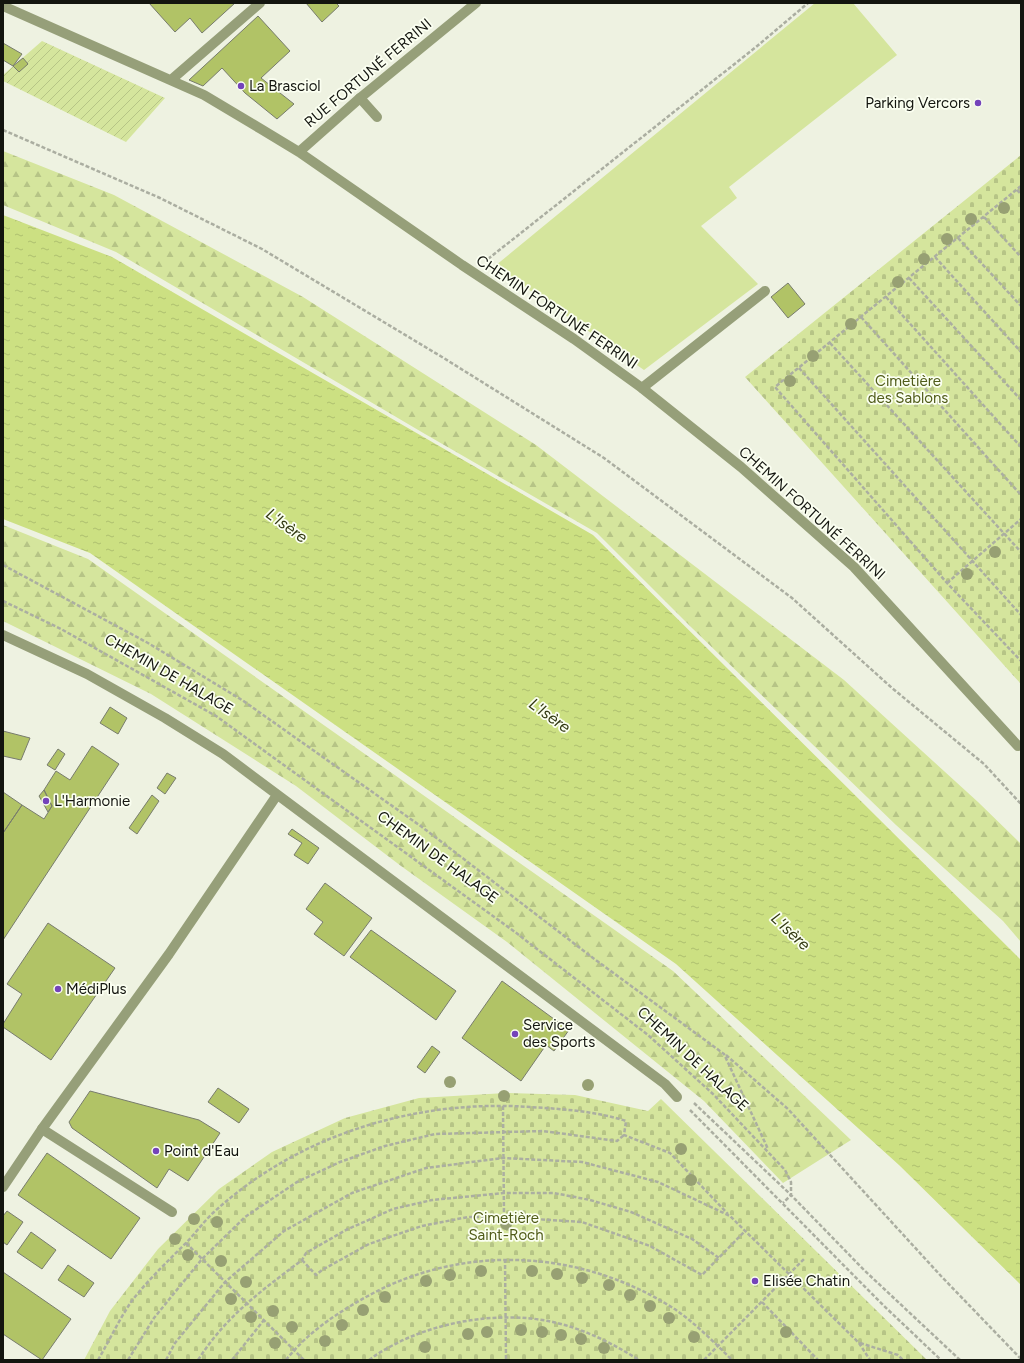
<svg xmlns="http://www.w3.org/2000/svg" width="1024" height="1363" viewBox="0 0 1024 1363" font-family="Figtree,sans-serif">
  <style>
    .grass { fill: #d5e59d }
    .forest { fill: url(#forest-firs) }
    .cemetery { fill: url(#cemetery-stones) }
    .garden { fill: url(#garden-furrows) }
    .water { fill: url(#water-ripples) }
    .building { fill: #b1c366; stroke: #787c6d }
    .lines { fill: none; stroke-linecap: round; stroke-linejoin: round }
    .path { stroke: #abaea1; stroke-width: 2.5; stroke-dasharray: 4 2; stroke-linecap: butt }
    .service { stroke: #969f79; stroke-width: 10 }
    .minor { stroke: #969f79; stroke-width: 10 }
    .tree { fill: #97a073 }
    .poi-dot { fill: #7443ba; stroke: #fbfff1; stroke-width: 1.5 }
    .labels { text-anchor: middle; stroke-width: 3.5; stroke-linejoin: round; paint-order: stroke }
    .street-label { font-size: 15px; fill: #13150f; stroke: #fbfff1 }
    .poi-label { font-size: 15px; fill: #13150f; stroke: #fbfff1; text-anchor: start }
    .park-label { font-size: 15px; fill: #505c19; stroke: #fbfff1 }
    .water-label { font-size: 16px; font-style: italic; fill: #323912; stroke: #fbfff1 }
  </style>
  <defs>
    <pattern id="forest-firs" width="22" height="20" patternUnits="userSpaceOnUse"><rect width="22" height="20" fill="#d5e59d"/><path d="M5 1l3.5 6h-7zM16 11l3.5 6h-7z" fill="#b6c486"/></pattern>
    <pattern id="cemetery-stones" width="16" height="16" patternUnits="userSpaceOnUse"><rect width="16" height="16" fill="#d5e59d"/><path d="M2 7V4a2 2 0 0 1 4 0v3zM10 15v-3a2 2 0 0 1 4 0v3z" fill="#b6c486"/></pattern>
    <pattern id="garden-furrows" width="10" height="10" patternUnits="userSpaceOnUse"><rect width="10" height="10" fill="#d5e59d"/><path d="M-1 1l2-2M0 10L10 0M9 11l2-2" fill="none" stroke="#b6c486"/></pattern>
    <pattern id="water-ripples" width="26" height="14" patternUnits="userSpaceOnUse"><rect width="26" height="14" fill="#cce082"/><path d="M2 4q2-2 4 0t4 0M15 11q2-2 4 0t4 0" fill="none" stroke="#aebf6f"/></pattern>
  </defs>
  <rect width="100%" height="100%" fill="#eef2e1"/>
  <path class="grass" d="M 815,3 L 853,3 L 897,55 L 729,187 L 737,198 L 701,226 L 758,284 L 644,370 L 495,266 Z"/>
  <path class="forest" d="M 3,151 L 114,195 L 303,297 L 536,445 L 844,680 L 978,802 L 1021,844 L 1021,942 L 1003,921 L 896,825 L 692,628 L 597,533 L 425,434 L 116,252 L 3,205 Z
    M 3,525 L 88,559 L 673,971 L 851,1140 L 783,1183 L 704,1101 L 507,942 L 401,866 L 296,786 L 151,694 L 3,621 Z"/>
  <path class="cemetery" d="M 1021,155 L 1021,684 L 745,377 Z
    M 506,1093 L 575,1095 L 648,1111 L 661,1099 L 927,1360 L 84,1360 L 110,1311 L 158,1249 L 219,1189 L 272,1152 L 345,1118 L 419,1098 Z"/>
  <path class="garden" d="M 42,41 L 165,98 L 126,142 L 3,81 L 3,75 Z"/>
  <path class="water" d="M 3,215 L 112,257 L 593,535 L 1021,960 L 1021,1285 L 899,1165 L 676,964 L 90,553 L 3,519 Z"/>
  <path class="building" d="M 149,3 L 235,3 L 202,33 L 190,18 L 175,32 Z
    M 306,3 L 336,3 L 339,6 L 322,22 Z
    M 258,16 L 290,51 L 261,78 L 294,104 L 277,119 L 245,93 L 222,68 L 203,86 L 189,80 Z
    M 3,43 L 22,54 L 13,66 L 3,60 Z
    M 23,58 L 28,64 L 19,72 L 13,66 Z
    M 788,283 L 805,304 L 788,318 L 771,297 Z
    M 110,707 L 127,718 L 118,734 L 100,723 Z
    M 3,731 L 30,738 L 21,760 L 3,756 Z
    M 92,746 L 119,764 L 3,940 L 3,833 L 22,805 L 44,819 L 52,806 L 44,790 L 56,771 L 70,780 Z
    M 58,749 L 65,754 L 55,770 L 47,765 Z
    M 167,773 L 176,778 L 165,794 L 157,788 Z
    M 44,790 L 52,806 L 48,812 L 39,796 Z
    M 3,792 L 22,805 L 3,833 Z
    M 152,795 L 159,801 L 137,834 L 129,828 Z
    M 292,829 L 319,848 L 308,864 L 294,855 L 302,843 L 288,834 Z
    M 325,883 L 372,918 L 344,956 L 314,934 L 323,922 L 306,909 Z
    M 48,923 L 115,968 L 51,1060 L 3,1027 L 3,1024 L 22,994 L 7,984 Z
    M 371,930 L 456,991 L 436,1020 L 350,957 Z
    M 502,981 L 569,1030 L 554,1051 L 546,1045 L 521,1081 L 462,1038 Z
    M 432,1046 L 440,1052 L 425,1073 L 417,1067 Z
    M 218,1088 L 249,1109 L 239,1123 L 208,1102 Z
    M 90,1091 L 199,1120 L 220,1133 L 188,1181 L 169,1169 L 157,1188 L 72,1128 L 69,1122 Z
    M 47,1153 L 140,1218 L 111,1259 L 18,1195 Z
    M 7,1211 L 23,1222 L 7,1245 L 3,1242 L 3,1216 Z
    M 31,1232 L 56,1250 L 42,1269 L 17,1252 Z
    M 68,1265 L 94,1283 L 84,1297 L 58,1280 Z
    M 3,1272 L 71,1319 L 42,1360 L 3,1334 Z"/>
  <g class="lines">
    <path class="path" d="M 3,130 L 160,198 L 262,249 L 442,357 L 604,458 L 792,598 L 892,688 L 984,764 L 1021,804
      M 1021,186 L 775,387 L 947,583 L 1021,661
      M 1017,190 L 1021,194
      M 984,217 L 1021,257
      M 958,238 L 1021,306
      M 935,257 L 1021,352
      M 488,259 L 756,47 L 808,3
      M 909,278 L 1021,400
      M 886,297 L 1021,447
      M 861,317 L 1021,495
      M 830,343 L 1021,552
      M 799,368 L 1021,615
      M 3,565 L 148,643 L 242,700 L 422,827 L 593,958 L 724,1054 L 768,1149
      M 947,583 L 1021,519
      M 3,601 L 61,629 L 216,716 L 515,932 L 648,1035 L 713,1094 L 785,1170 L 791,1182 L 791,1195 L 783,1203
      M 726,1055 L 788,1109 L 941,1276 L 1021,1359
      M 694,1103 L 791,1195 L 864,1270 L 960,1360
      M 503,1106 L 504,1217
      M 690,1110 L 883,1305 L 941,1360
      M 186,1243 L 304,1360
      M 505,1259 L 506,1360
      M 302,1260 L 316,1275 L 322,1270 L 369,1244 L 422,1226 L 468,1217 L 504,1217 L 582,1222 L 650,1246 L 702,1275 L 745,1231
      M 762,1302 L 818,1360
      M 860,1343 L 898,1355 L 903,1360
      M 98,1360 C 109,1341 119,1320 131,1302 C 147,1281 166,1263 185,1244 C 195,1234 204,1221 214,1212 C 299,1134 417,1099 530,1107 C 562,1109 595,1111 626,1121 L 624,1135 L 670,1153 L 728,1214
      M 128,1360 L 154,1318 L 202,1259 L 245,1217 L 297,1182 L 340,1162 L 385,1146 L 435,1134 L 543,1131 L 617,1141 L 624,1135
      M 166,1360 L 175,1343 L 225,1282 L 284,1231 L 352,1193 L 426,1168 L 503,1158 L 582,1162 L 658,1182 L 730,1216 L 859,1343 L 870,1360
      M 198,1360 C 227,1315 260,1292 302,1260 L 306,1253 L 346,1230 L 393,1209 L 432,1200 L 504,1193 L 554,1193 L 590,1200 L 631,1212 L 692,1239 L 719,1258
      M 232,1360 L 264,1320
      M 286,1360 C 307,1333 337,1313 366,1297 C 463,1243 580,1249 673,1308 C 694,1322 714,1342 732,1360
      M 369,1360 C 418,1324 494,1309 553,1322 C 584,1329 612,1343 639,1360
      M 704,1360 L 804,1259"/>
    <path class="service" d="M 360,98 L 377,117
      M 642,388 L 765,291
      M 42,1129 L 172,1212"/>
    <path class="minor" d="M 3,6 L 204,95 L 261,129 L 299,152 L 462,265 L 574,339 L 642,388 L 741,467 L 854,567 L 1018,746
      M 171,80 L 260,3
      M 299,152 L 360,98 L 476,3
      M 3,635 L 87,674 L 165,718 L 223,754 L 665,1084 L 677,1097
      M 3,1187 L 42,1129 L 169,954 L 277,795"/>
  </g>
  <g class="tree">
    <circle cx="1004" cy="208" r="6"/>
    <circle cx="971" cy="219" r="6"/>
    <circle cx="947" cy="239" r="6"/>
    <circle cx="924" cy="259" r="6"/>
    <circle cx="898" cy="282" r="6"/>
    <circle cx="851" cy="324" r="6"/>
    <circle cx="813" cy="356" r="6"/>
    <circle cx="790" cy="381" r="6"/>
    <circle cx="995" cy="552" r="6"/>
    <circle cx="967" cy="574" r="6"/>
    <circle cx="450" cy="1082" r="6"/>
    <circle cx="588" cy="1085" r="6"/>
    <circle cx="504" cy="1096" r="6"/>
    <circle cx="681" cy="1149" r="6"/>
    <circle cx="691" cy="1180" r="6"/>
    <circle cx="194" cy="1219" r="6"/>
    <circle cx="217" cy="1222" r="6"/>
    <circle cx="506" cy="1224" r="6"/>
    <circle cx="175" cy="1239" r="6"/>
    <circle cx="188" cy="1255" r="6"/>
    <circle cx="221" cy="1261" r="6"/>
    <circle cx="481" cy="1271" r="6"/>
    <circle cx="532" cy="1271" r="6"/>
    <circle cx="557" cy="1274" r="6"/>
    <circle cx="450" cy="1275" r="6"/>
    <circle cx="582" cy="1278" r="6"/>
    <circle cx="426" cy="1281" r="6"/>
    <circle cx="246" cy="1282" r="6"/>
    <circle cx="609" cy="1285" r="6"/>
    <circle cx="630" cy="1295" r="6"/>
    <circle cx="385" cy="1297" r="6"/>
    <circle cx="231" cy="1299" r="6"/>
    <circle cx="650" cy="1306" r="6"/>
    <circle cx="363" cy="1310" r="6"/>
    <circle cx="273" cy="1311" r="6"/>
    <circle cx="251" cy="1317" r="6"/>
    <circle cx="669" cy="1318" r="6"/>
    <circle cx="342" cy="1325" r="6"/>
    <circle cx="292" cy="1327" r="6"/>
    <circle cx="521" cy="1330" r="6"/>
    <circle cx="487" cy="1332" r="6"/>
    <circle cx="542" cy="1332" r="6"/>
    <circle cx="786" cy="1332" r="6"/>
    <circle cx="468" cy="1334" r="6"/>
    <circle cx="561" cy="1335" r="6"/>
    <circle cx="694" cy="1337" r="6"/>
    <circle cx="581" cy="1339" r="6"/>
    <circle cx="325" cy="1341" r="6"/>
    <circle cx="275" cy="1343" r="6"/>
    <circle cx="425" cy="1347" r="6"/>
    <circle cx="604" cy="1348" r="6"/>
  </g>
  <g class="poi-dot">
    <circle cx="241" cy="86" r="4"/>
    <circle cx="978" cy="103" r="4"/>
    <circle cx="46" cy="801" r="4"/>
    <circle cx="58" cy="989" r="4"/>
    <circle cx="515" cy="1034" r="4"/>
    <circle cx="156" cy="1151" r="4"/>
    <circle cx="755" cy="1281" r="4"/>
  </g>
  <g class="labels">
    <g class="street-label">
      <text transform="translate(368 73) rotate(-40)" y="5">RUE FORTUNÉ FERRINI</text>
      <text transform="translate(557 312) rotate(34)" y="5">CHEMIN FORTUNÉ FERRINI</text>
      <text transform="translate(812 513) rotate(42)" y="5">CHEMIN FORTUNÉ FERRINI</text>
      <text transform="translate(169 674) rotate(30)" y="5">CHEMIN DE HALAGE</text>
      <text transform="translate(438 857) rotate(36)" y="5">CHEMIN DE HALAGE</text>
      <text transform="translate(693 1059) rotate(43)" y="5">CHEMIN DE HALAGE</text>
    </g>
    <g class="poi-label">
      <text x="249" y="91">La Brasciol</text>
      <text x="970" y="108" text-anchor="end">Parking Vercors</text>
      <text x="54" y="806">L'Harmonie</text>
      <text x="66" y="994">MédiPlus</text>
      <text x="523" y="1030">Service<tspan x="523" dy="17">des Sports</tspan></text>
      <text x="164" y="1156">Point d'Eau</text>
      <text x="763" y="1286">Elisée Chatin</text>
    </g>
    <g class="park-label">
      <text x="908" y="386">Cimetière<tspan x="908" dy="17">des Sablons</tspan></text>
      <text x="506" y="1223">Cimetière<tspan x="506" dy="17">Saint-Roch</tspan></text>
    </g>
    <g class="water-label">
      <text transform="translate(287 525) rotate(36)" y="6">L'Isère</text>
      <text transform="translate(550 715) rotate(36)" y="6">L'Isère</text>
      <text transform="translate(791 931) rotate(43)" y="6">L'Isère</text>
    </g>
  </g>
  <rect width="1024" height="1363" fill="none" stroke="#13150f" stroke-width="8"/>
</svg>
